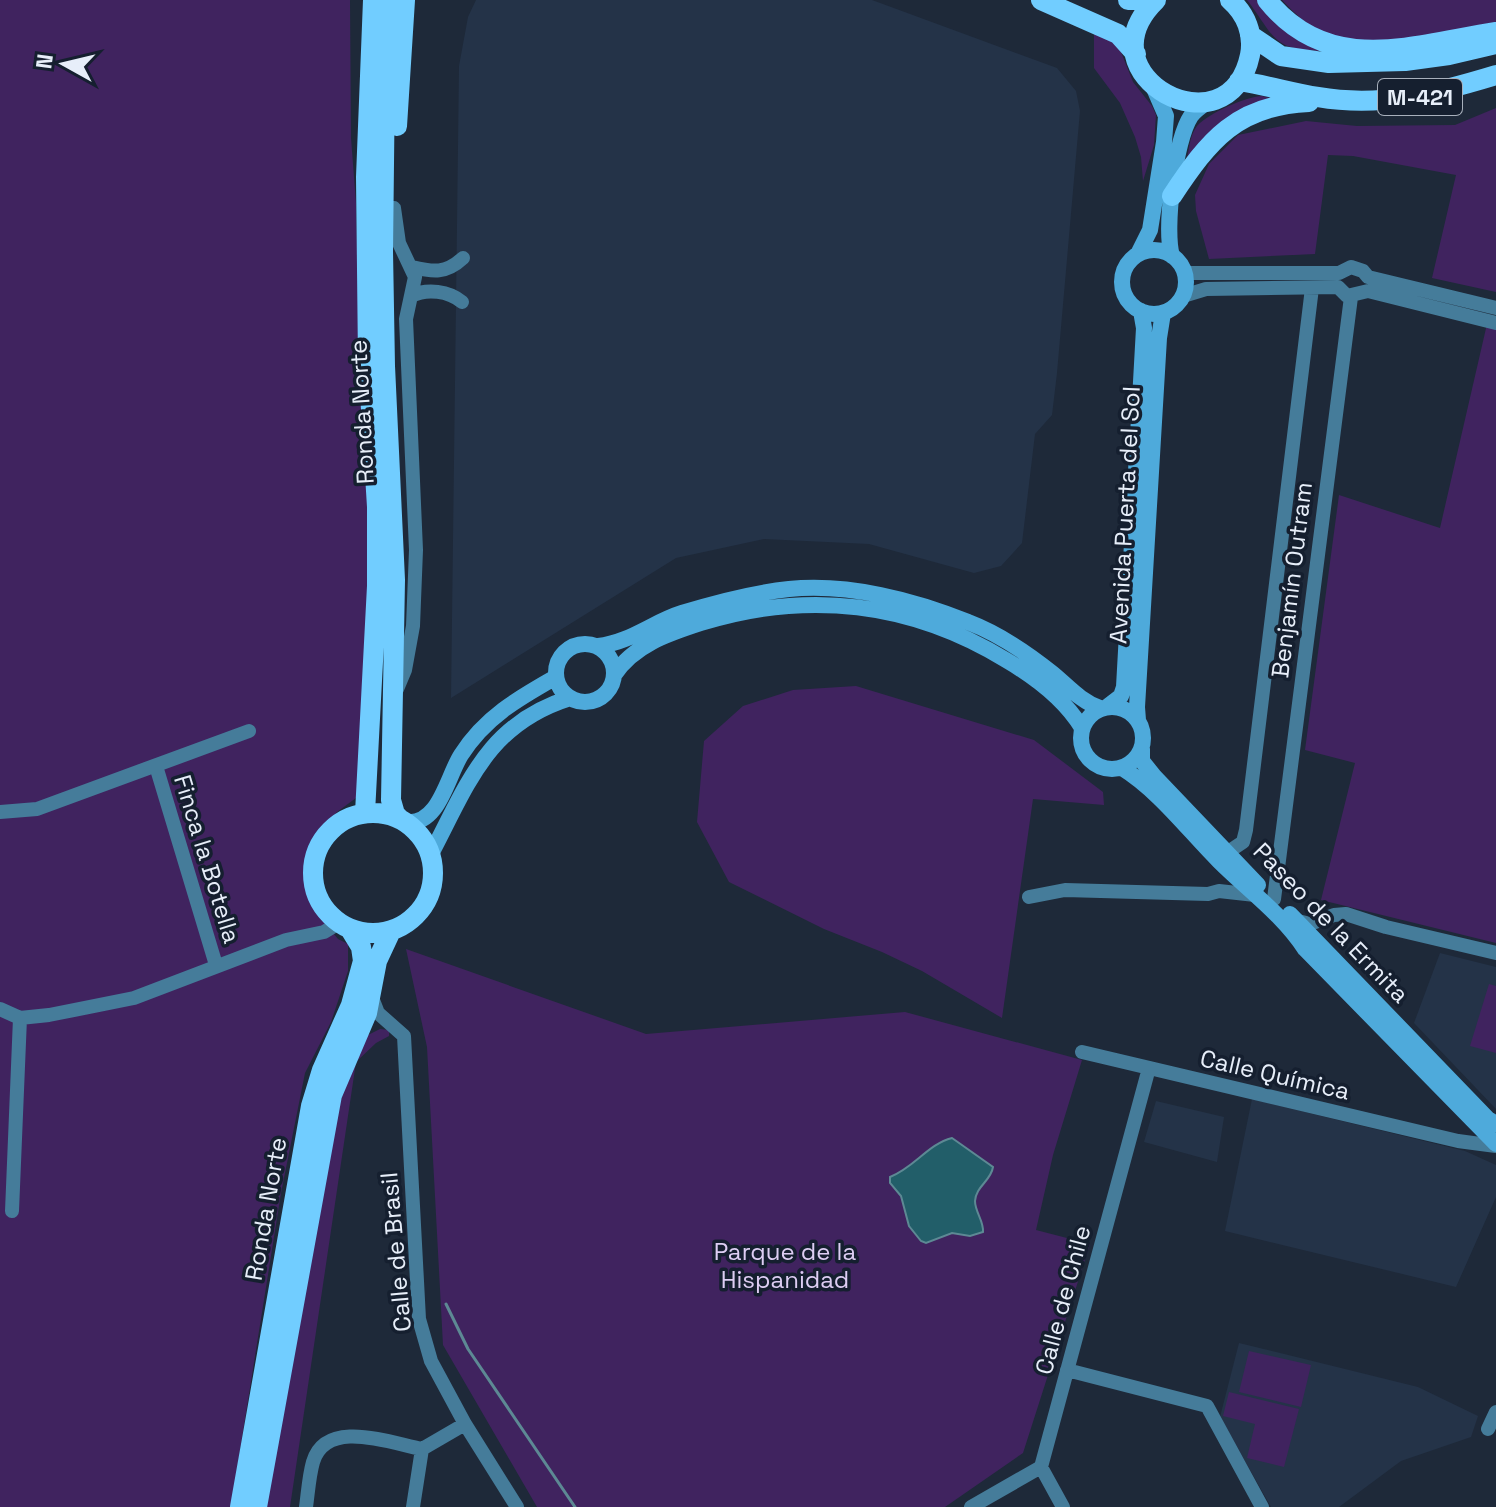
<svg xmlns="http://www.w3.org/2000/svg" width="1496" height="1507" viewBox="0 0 1496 1507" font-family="'Space Grotesk',sans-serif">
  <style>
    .built { fill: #243348 }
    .green { fill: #40235f }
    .water { fill: #225e69; stroke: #5d8994; stroke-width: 2 }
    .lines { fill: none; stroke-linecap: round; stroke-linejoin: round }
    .stream { stroke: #5d8994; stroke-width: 3 }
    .street { stroke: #457c9a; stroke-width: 14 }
    .secondary { stroke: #4eaadb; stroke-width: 16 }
    .primary { stroke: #71cdff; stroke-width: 20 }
    .labels { text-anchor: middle; stroke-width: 7; stroke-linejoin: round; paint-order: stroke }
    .shield { fill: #151f2f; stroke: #a8b0bc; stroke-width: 2 }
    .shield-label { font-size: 22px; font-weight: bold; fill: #e7eef9 }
    .street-label { font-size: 24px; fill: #e7eef9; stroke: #151f2f }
    .park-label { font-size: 24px; fill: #ddcdf3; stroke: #151f2f }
  </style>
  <rect width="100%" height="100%" fill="#1e2939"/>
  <path class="built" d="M 476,0 L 872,0 L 1057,68 L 1076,91 L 1080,111 L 1057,373 L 1052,415 L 1035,434 L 1022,543 L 1001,566 L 974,573 L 869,544 L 764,539 L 676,558 L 451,698 L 459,66 L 468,17 Z
    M 1440,953 L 1496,967 L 1496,1109 L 1414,1023 Z
    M 1252,1099 L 1465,1151 L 1496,1165 L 1496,1197 L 1456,1287 L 1225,1231 Z
    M 1156,1101 L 1224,1117 L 1217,1162 L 1144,1142 Z
    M 1239,1343 L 1418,1387 L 1478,1416 L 1471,1437 L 1401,1461 L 1339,1507 L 1271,1507 L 1220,1417 Z"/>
  <path class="green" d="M 0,0 L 350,0 L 351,138 L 356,203 L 360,374 L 369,492 L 369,581 L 360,795 L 337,812 L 309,844 L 305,886 L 316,912 L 338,939 L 348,944 L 348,971 L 331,1022 L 305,1073 L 281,1193 L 231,1507 L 0,1507 Z
    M 1247,0 L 1260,0 L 1321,51 C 1271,51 1273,33 1247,0 Z
    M 1282,0 L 1496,0 L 1496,22 C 1445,31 1389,48 1337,37 C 1315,33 1297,16 1282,0 Z
    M 1094,33 L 1112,41 L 1119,47 L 1133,82 L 1152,106 L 1156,115 L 1154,145 L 1143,181 L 1141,157 L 1135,137 L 1120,103 L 1094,68 Z
    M 1262,96 L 1278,100 L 1186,164 C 1189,152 1189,136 1197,126 C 1209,113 1245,97 1262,96 Z
    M 1496,108 L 1496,292 L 1432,278 L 1456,175 L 1353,156 L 1328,155 L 1315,254 L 1209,259 L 1196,211 L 1195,195 L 1209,164 L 1238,135 L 1306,121 L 1357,126 L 1455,125 Z
    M 1487,324 L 1496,327 L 1496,943 L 1321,900 L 1355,763 L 1305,750 L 1339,495 L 1440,528 Z
    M 856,686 L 1034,740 L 1103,792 L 1104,805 L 1033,799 L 1002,1018 L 922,971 L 882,952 L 824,929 L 729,882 L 697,822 L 704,741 L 743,706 L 793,690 Z
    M 406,949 L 646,1034 L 905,1012 L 1082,1060 L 1053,1155 L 1036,1230 L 1090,1244 L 1023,1453 L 945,1507 L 537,1507 L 443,1345 L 427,1047 Z
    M 1489,984 L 1496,986 L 1496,1053 L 1470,1046 Z
    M 380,1029 L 389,1030 L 389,1036 L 376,1043 L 356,1062 L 290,1507 L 266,1507 L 340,1097 L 366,1036 Z
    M 1249,1351 L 1311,1365 L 1301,1407 L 1239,1392 Z
    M 1229,1392 L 1299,1409 L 1284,1467 L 1247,1458 L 1255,1424 L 1223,1416 Z"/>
  <path class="water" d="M 952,1138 L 993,1167 C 991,1181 976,1186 975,1201 C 975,1212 984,1221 983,1232 L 970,1236 L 952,1233 L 926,1243 L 921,1241 L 909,1226 L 901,1196 L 890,1183 L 890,1177 C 914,1168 928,1144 952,1138 Z"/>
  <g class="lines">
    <path class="stream" d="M 446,1304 L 468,1349 L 575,1507"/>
    <path class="street" d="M 394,208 L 399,243 L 415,277 L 406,319 L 416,550 L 413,626 L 405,670 L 397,689
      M 412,267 C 433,272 446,274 463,258
      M 1185,273 L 1339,273 L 1351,267 L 1363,271 L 1368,277 L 1496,308
      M 411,296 C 427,288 449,291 462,302
      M 1183,296 L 1206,289 L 1338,287 L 1347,296 L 1368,291 L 1496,323
      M 156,766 L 216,965
      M 0,812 L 37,809 L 249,731
      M 1228,852 L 1243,842 L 1246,830 L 1312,288
      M 1029,897 L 1065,890 L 1208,894 L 1219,891 L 1255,895
      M 1274,899 L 1351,297
      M 1298,921 L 1310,924 L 1334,915 L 1346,914 L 1386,927 L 1496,953
      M 371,995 L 378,1013 L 404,1036 L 419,1319 L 431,1361 L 465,1424 L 517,1507
      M 0,1009 L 20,1018 L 49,1015 L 134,998 L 286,940 L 324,932 L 339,923
      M 1082,1052 L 1458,1141 L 1496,1146
      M 12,1211 L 20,1018
      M 1067,1370 L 1207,1406 L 1262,1507
      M 1488,1429 L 1496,1412
      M 1041,1467 L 1063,1507
      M 306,1507 C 308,1493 309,1476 313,1462 C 326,1418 390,1443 422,1449 L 465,1424
      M 413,1507 L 422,1449
      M 971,1507 L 1041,1467 L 1149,1068"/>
    <path class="secondary" d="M1122 282a32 32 0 1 1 64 0a32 32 0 1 1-64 0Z
      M 1138,254 L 1150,230 L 1164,142 L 1166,116 L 1153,86
      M 1172,256 C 1164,229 1175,140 1191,116 C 1195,110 1203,105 1210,100
      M556 673a29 29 0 1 1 58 0a29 29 0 1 1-58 0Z
      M 598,646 C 629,643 653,622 682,613 C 718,602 752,593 789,589 C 848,583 914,600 968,622 C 997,633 1027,653 1052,673 C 1068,686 1080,701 1100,708
      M 614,675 C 634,645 667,634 701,623 C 807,590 911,602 1006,660 C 1035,677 1064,698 1082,728
      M 1108,706 L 1121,696 L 1124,687 L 1144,328 L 1141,311
      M1081 738a31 31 0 1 1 62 0a31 31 0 1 1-62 0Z
      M 1138,720 L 1137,707 L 1159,338 L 1163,313
      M 1142,749 L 1142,761 L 1154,776 L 1258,885
      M 1122,768 C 1159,791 1188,830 1219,861 C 1248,890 1282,914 1305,949 L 1496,1144
      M 406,822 C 439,826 447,777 461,755 C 485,717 519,698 556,677
      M 431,854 C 468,784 487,724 570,698
      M 1290,914 L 1488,1119 L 1496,1124"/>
    <path class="primary" d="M 390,0 L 385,76 L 383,251 L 385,366 L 395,580 L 391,800 L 395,814 L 400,819
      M 1041,0 L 1118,34 L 1136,54
      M 1128,0 L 1148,0
      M 1156,0 C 1078,76 1229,156 1250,55 C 1254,34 1246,14 1230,0
      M 1267,0 C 1329,77 1412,45 1496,32
      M 1250,35 L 1281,56 L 1329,63 L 1405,61 L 1449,55 L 1496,44
      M 1239,81 C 1266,85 1292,93 1318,97 C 1381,108 1437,93 1496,75
      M 397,126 L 405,0
      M 1172,196 C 1209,140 1237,105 1309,102
      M313 873a60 60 0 1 1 120 0a60 60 0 1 1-120 0Z
      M 365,813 L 377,586 L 377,507 L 368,361 L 366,177 L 373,0
      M 240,1507 L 311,1106 L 322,1070 L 351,1005 L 363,961 L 361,947 L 350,929
      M 257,1507 L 332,1095 L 367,1013 L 377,961 L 391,931"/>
  </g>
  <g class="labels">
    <rect class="shield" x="1378" y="79" width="84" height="36" rx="6"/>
    <g class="shield-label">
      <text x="1420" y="105">M-421</text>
    </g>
    <g class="street-label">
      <text transform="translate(362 412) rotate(-93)" y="8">Ronda Norte</text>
      <text transform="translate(1125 515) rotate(-87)" y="8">Avenida Puerta del Sol</text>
      <text transform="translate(1292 580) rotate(-83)" y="8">Benjamín Outram</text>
      <text transform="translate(207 859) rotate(73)" y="8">Finca la Botella</text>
      <text transform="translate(1331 923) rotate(46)" y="8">Paseo de la Ermita</text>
      <text transform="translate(1275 1075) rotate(13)" y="8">Calle Química</text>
      <text transform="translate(266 1209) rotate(-80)" y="8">Ronda Norte</text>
      <text transform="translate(396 1252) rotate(-95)" y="8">Calle de Brasil</text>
      <text transform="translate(1063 1300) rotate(-75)" y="8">Calle de Chile</text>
    </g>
    <g class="park-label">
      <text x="785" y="1260">Parque de la<tspan x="785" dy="28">Hispanidad</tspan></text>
    </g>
  </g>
  <g transform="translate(64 64) rotate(278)" stroke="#151f2f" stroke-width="6" paint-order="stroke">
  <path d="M0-6L14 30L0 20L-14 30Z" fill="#e7eef9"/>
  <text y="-12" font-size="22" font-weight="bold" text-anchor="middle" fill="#e7eef9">N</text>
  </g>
</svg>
